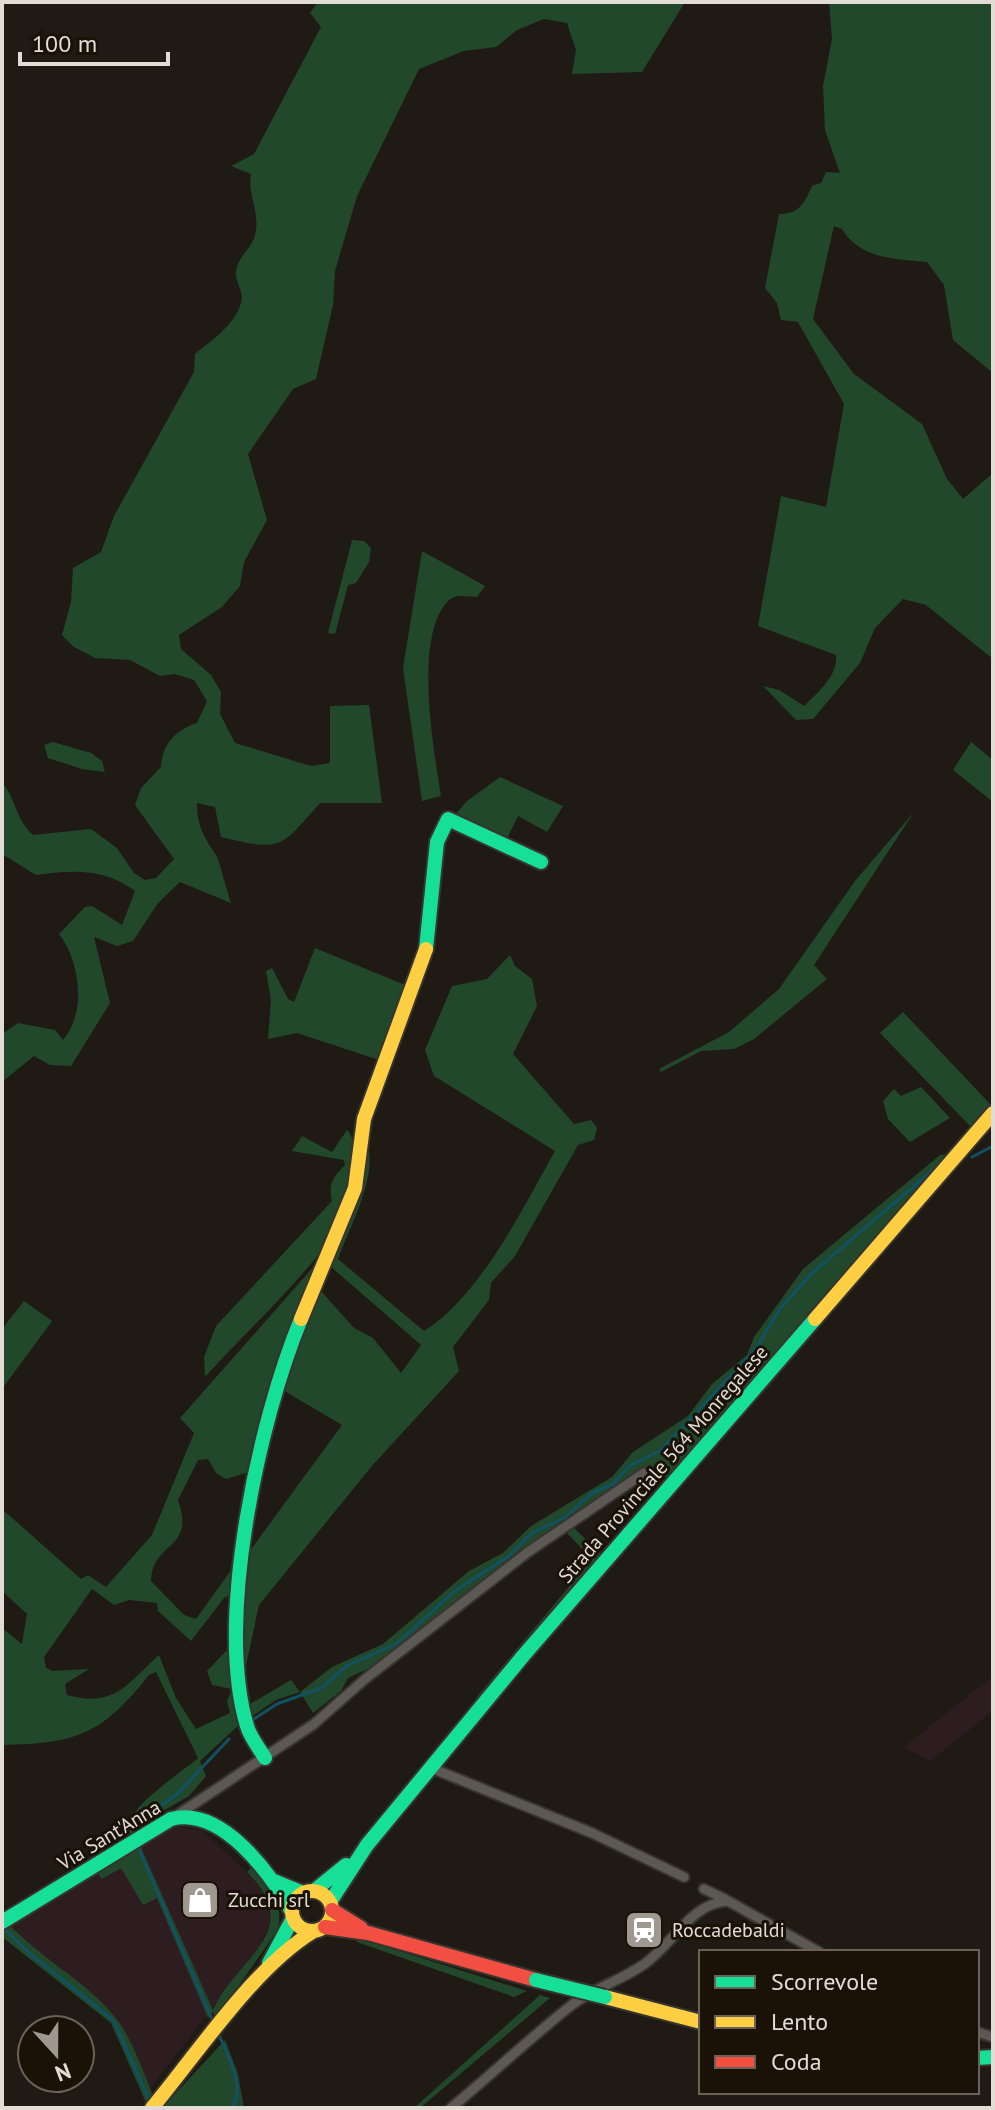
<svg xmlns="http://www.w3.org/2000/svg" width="995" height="2110" viewBox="0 0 995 2110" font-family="'PT Sans',sans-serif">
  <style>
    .industrial { fill: #2e1d20 }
    .green { fill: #22482b }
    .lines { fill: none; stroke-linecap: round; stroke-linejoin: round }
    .stream { stroke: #105263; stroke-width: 3 }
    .street-casing { stroke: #383430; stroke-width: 13 }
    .fast-casing { stroke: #383430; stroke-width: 18 }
    .slow-casing { stroke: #383430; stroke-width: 18 }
    .jam-casing { stroke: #383430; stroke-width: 18 }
    .street { stroke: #5c5853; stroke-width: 9 }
    .fast { stroke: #16e098; stroke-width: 14 }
    .slow { stroke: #ffcf43; stroke-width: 14 }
    .jam { stroke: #f24e42; stroke-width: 14 }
    .fast-bridge-casing { stroke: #383430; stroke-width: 18; stroke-linecap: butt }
    .fast-bridge { stroke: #16e098; stroke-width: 14 }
    .labels { text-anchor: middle; stroke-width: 6; stroke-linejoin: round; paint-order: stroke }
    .street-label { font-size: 20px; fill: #e3dcd5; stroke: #1a1107 }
    .poi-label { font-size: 20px; fill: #e3dcd5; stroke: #1a1107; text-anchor: start }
  </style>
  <rect width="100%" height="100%" fill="#1f1a14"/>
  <path class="industrial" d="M 993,1676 L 993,1711 L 930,1761 L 904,1747 Z
    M 175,1826 L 203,1831 L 252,1877 L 267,1896 L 271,1918 L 261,1945 L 150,2089 L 116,2018 L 58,1966 L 43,1957 L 8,1923 Z"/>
  <path class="green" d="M 318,2 L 685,2 L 642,72 L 572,74 L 576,50 L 567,23 L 544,19 L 517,30 L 496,47 L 464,51 L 419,69 L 357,196 L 335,271 L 333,305 L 316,379 L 293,389 L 248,454 L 267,520 L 244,562 L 240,586 L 222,607 L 179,635 L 181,649 L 211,675 L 221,692 L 220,714 L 235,743 L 311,766 L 330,763 L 330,706 L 369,705 L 382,803 L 320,803 C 280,848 283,852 221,837 L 215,807 L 197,803 C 196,824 205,839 216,855 C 219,859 227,892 231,903 L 180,882 L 158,903 L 133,941 L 117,946 L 94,937 L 110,1003 L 71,1066 L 50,1065 L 34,1056 L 2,1082 L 2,1034 L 18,1023 L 55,1030 L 63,1040 C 87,1013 80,961 59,934 L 85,907 L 92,906 L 122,925 L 135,891 C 105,868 72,870 36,875 L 2,854 L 2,782 C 16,799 16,820 33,835 L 91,829 L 117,848 L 134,873 L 145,880 L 156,878 L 174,859 L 135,805 L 141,788 L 161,767 C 162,744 176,730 197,723 L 207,701 L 194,680 L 175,674 L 160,676 L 130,660 L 95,658 L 74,647 L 62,635 L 71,602 L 73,568 L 101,552 L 114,516 L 194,372 L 195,354 C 212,340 239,322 242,298 C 242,290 236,282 236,274 C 236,257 252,249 255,235 C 261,215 247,194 251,174 L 231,166 L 254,154 L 263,137 L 321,27 L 310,13 Z
    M 829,2 L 993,2 L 993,373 L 953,340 L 944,285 L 927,262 C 895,259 860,259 842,229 L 834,226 L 813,319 L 854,374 L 922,424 L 947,479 L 963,499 L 993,473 L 993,659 L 926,605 L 903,599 L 875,628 L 860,663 L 813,719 L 796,720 L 763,686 L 779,690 L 804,706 C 818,692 838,676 836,655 L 758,626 L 781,496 L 826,507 L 844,404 L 798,322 L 781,320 L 777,303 L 765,288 L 779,214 C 799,214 804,204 812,186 L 821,183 L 826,172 L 840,173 L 825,130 L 823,86 L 832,39 Z
    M 352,540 L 364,541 L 371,548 L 369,562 L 356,583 L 348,585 L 335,634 L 328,633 Z
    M 422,551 L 485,586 L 477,597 C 467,597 456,593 448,601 C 413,637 434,752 441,796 L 422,801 L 403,668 Z
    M 53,742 L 91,753 L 102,761 L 105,772 L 82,769 L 48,758 L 44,745 Z
    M 971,742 L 993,760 L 993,802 L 953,770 Z
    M 500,777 L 563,806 L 547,832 L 518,816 L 506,841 L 454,816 L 467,801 Z
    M 914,812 L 814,965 L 827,979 L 754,1039 L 734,1049 L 701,1051 L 661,1072 L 659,1069 L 729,1032 L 779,989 L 855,881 Z
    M 315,948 L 410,987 L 382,1056 L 376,1059 L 297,1033 L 268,1039 L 271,1000 L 266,971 L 272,968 L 288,999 L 294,1002 Z
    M 510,955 L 515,966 L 532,979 L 537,1006 L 513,1054 L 574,1124 L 591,1120 L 597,1128 L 594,1140 L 578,1145 L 515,1256 L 491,1283 L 489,1300 L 453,1347 L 459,1371 L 371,1467 L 259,1605 L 242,1684 L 240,1622 L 249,1552 L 342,1425 L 281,1389 L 288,1363 L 320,1290 L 354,1328 L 373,1338 L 401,1373 L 421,1345 L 330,1266 L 366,1139 C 380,1173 350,1226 338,1259 L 424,1331 C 480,1296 523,1208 555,1151 L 434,1076 L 425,1050 L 452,986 L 487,979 Z
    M 903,1012 L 992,1106 L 972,1128 L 880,1033 Z
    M 921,1087 L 950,1118 L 910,1142 L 888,1119 L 883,1101 L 894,1089 L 901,1096 Z
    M 347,1130 C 367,1150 341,1224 326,1245 C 290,1292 245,1333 205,1377 L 204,1357 L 216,1326 L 332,1201 C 328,1184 333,1177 345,1165 L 344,1160 L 292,1151 L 302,1136 L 332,1152 Z
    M 950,1154 L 669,1478 L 643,1470 L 380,1663 L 348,1678 L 341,1691 L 313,1713 L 300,1692 L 276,1700 L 248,1719 L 245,1707 L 291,1680 L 300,1692 L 332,1667 L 383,1644 L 469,1571 L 503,1553 L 531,1526 L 612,1477 L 633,1452 L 688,1416 L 712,1384 L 747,1355 L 754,1337 L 803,1269 L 940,1155 Z
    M 323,1256 L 249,1472 L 226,1479 L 216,1473 L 208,1459 L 198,1460 L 178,1500 C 196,1552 152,1540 151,1581 L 184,1615 L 196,1619 L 239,1559 L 234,1593 L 224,1598 L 191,1641 L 158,1611 L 157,1603 L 129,1600 L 114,1605 L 92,1589 L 44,1657 L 46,1668 L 52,1671 L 89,1669 L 65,1684 L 67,1695 C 114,1708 126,1685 159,1655 L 176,1698 L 196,1729 L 230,1713 L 227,1701 L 232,1689 L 212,1685 L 207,1671 L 232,1645 L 241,1723 L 200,1761 L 206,1776 L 189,1796 L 144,1822 L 141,1830 L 128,1839 C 115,1814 180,1774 198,1758 L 156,1672 L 149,1675 C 101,1735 78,1743 2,1745 L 2,1628 L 22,1644 L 27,1614 L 2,1591 L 2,1509 L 81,1579 L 88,1575 L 106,1587 L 152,1535 L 194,1433 L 180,1418 Z
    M 24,1301 L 52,1321 L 2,1389 L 2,1329 Z
    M 573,1527 L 603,1556 L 480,1700 L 476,1698 L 592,1559 L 566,1532 Z
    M 139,1843 L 213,2010 C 236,1958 307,1932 247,1872 L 252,1867 C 267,1887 286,1904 277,1931 L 216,2018 L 213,2012 L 208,2018 L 157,1898 L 143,1905 L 121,1868 L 102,1879 L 95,1870 Z
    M 8,1923 C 40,1958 86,1981 115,2017 C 131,2037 144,2072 153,2096 L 147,2105 L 111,2023 L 2,1937 L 2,1927 Z
    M 354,1937 L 527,1991 L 514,1997 L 357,1942 Z
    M 540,1995 L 550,1998 L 420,2108 L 414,2108 Z
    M 225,2040 L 238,2074 L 244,2108 L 162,2108 Z"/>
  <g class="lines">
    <path class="stream" d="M 972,1157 L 993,1146
      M 251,1721 L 277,1704 L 321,1688 L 348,1665 L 396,1644 L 456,1590 L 509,1556 L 532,1533 L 564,1518 L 592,1493 L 613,1484 L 629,1466 L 660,1451 L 755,1350 L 779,1310 L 811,1274 L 941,1163
      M 134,1837 L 139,1821 L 177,1794 L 229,1739
      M 137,1844 L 214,2024
      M 2,1926 L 29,1953 L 114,2021 L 150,2102
      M 219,2035 C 228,2056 246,2087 232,2108"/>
    <defs>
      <path id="street" d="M 431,1768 L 592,1833 L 684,1877
        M 176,1816 L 314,1724 L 365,1679 L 528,1552 L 644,1473
        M 704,1889 L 725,1899
        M 977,2032 L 993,2037
        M 451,2108 C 492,2074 531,2037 573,2004 C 595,1988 621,1980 643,1965 C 673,1945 690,1903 728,1901 L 819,1952"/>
      <path id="fast" d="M 426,949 L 437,842 L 448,819 L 541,862
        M 265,1758 C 259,1748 250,1737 247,1726 C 215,1620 259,1421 301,1319
        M 274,1881 L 303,1893
        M 314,1891 L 346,1865
        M 330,1902 L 367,1845 L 523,1656 L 815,1319
        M 2,1922 L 171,1819 C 222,1806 270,1873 292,1912
        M 269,1963 L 293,1918
        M 977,2058 L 993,2057"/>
      <path id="slow" d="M 301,1319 L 355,1188 L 364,1119 L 426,949
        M 815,1319 L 993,1113
        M292 1911a20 20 0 1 1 40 0a20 20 0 1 1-40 0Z
        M 605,1997 L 701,2022
        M 152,2108 C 197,2054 255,1966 314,1931"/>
      <path id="jam" d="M 332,1910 L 361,1928
        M 325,1927 L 368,1933 L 536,1980"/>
    </defs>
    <use href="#street" class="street-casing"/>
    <use href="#fast" class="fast-casing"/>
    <use href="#slow" class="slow-casing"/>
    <use href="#jam" class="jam-casing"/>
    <use href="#street" class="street"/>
    <use href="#fast" class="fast"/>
    <use href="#slow" class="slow"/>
    <use href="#jam" class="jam"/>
    <defs>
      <path id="fast-bridge" d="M 536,1980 L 605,1997"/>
    </defs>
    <use href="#fast-bridge" class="fast-bridge-casing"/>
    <use href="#fast-bridge" class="fast-bridge"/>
  </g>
  <defs>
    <symbol id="shop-square" viewBox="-11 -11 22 22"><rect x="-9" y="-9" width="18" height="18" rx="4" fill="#9e9891" stroke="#1a1107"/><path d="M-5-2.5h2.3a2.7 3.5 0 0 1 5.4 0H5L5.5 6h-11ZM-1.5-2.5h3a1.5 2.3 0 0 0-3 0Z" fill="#fff"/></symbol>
    <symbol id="station-square" viewBox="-11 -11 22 22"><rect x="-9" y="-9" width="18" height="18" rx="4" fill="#9e9891" stroke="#1a1107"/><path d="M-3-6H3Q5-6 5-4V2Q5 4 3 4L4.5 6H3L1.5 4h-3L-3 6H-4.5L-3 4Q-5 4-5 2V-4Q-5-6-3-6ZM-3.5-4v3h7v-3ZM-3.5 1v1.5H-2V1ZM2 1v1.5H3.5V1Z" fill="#fff"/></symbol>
  </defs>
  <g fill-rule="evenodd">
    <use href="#shop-square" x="178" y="1878" width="44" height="44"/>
    <use href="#station-square" x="622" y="1908" width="44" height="44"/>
  </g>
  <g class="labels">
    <g class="street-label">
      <text transform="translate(663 1464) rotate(-49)" y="7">Strada Provinciale 564 Monregalese</text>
      <text transform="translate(109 1835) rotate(-31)" y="7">Via Sant'Anna</text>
    </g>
    <g class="poi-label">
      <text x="228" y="1907">Zucchi srl</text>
      <text x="672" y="1937">Roccadebaldi</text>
    </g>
  </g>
  <rect width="995" height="2110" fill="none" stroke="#e3dcd5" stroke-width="8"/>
  <rect x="699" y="1950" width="280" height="144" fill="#1a1107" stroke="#6a6259" stroke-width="2"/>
  <rect x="715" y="1976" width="40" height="12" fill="#16e098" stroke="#6a6259" stroke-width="2"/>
  <text x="771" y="1990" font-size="24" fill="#e3dcd5">Scorrevole</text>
  <rect x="715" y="2016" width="40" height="12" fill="#ffcf43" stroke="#6a6259" stroke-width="2"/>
  <text x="771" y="2030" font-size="24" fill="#e3dcd5">Lento</text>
  <rect x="715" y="2056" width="40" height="12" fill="#f24e42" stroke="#6a6259" stroke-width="2"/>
  <text x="771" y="2070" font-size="24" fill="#e3dcd5">Coda</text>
  <g transform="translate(56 2054) rotate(159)"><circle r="38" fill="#1a1107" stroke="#6a6259" stroke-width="2"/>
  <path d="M0-6L14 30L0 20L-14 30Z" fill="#9e9891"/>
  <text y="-12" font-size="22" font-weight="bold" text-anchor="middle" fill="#e3dcd5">N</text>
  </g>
  <path d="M20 52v12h148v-12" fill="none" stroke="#e3dcd5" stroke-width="4"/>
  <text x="32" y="52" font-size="24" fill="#e3dcd5" stroke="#1a1107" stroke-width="6" paint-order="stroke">100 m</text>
</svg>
